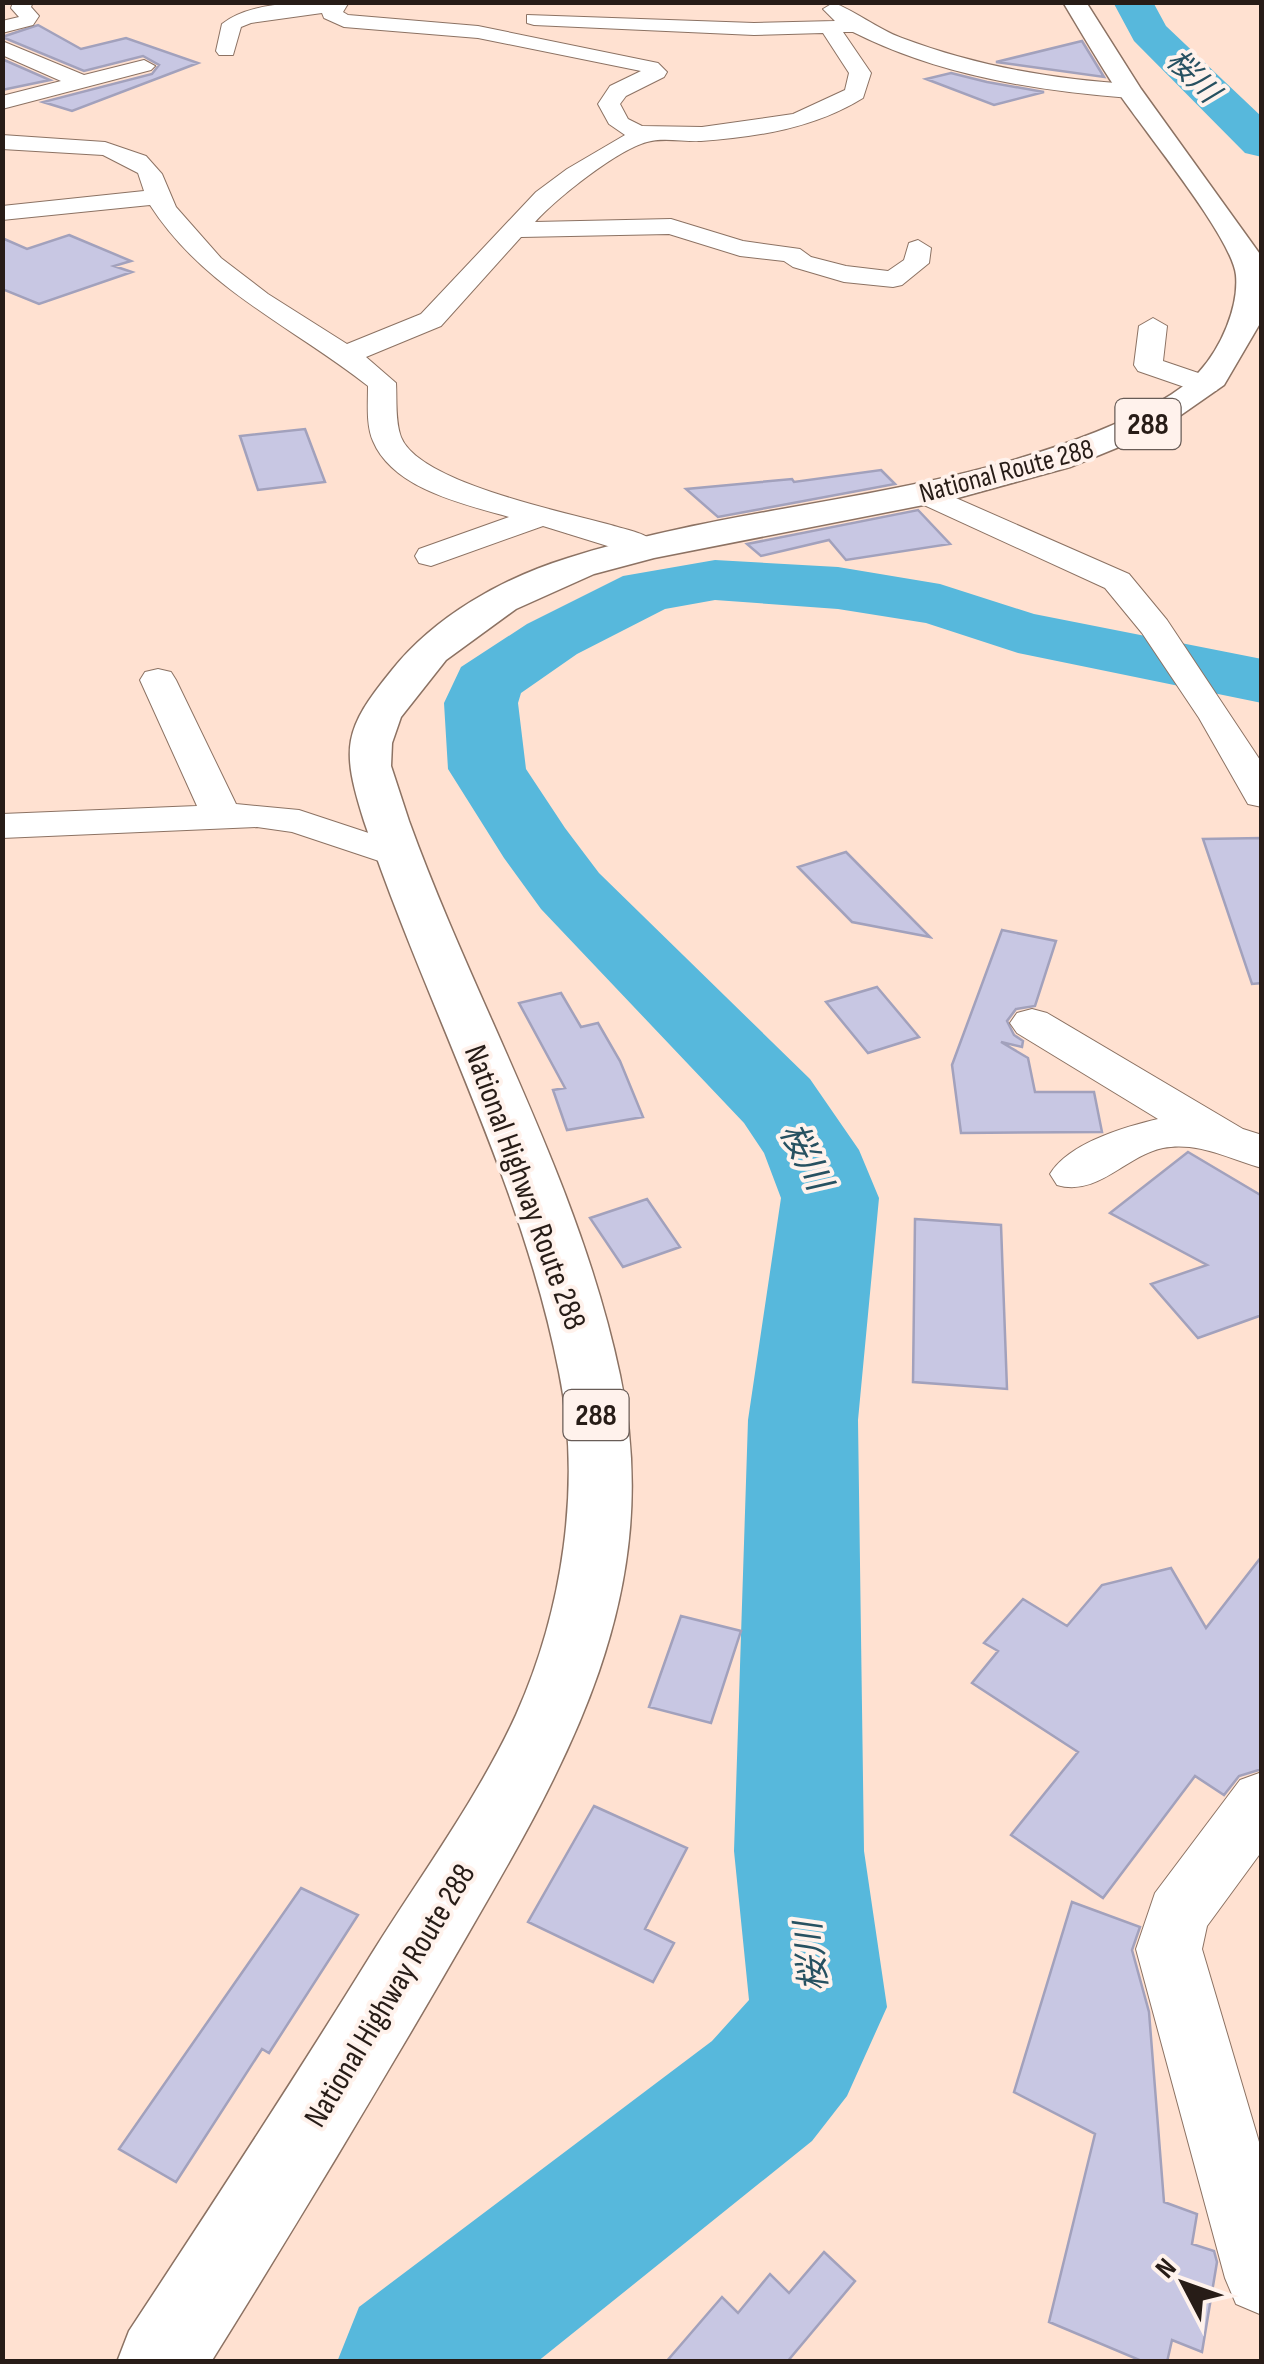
<svg xmlns="http://www.w3.org/2000/svg" width="1264" height="2364" viewBox="0 0 1264 2364" font-family="'Sofia Sans Condensed','Noto Sans JP',sans-serif">
  <style>
    .lines { fill: none; stroke-linecap: round; stroke-linejoin: round }
    .river { fill: #57b8dc; fill-rule: evenodd }
    .building { fill: #c8c7e3; stroke: #a2a1bc; stroke-width: 2.5 }
    .street-casing { stroke: #8c7263; stroke-width: 2 }
    .highway-casing { stroke: #8c7263; stroke-width: 3 }
    .street { fill: #fff; fill-rule: evenodd }
    .highway { fill: #fff; fill-rule: evenodd }
    .labels { text-anchor: middle; stroke-width: 8; stroke-linejoin: round; paint-order: stroke }
    .far-street-label { font-size: 28px; fill: #271c17; stroke: #fff2ec }
    .far-water-label { font-size: 30px; font-style: italic; fill: #275161; stroke: #fff2ec }
    .shield { fill: #fff2ec; stroke: #685c57; stroke-width: 2.5 }
    .shield-label { font-size: 30px; font-weight: bold; fill: #271c17 }
    .street-label { font-size: 32px; fill: #271c17; stroke: #fff2ec }
    .water-label { font-size: 35px; font-style: italic; fill: #275161; stroke: #fff2ec }
  </style>
  <rect width="100%" height="100%" fill="#ffe1d1"/>
  <g class="lines">
    <path class="river" d="M 1113,2 L 1153,2 L 1166,26 L 1262,117 L 1262,157 L 1245,153 L 1134,41 Z
      M 715,560 L 838,567 L 940,584 L 1034,614 L 1262,659 L 1262,703 L 1018,653 L 926,623 L 838,609 L 715,600 L 665,609 L 577,654 L 521,693 L 518,703 L 526,769 L 565,828 L 599,873 L 810,1079 L 859,1150 L 879,1198 L 858,1420 L 864,1851 L 887,2007 L 847,2096 L 812,2141 L 537,2362 L 337,2362 L 359,2307 L 712,2041 L 749,2000 L 734,1851 L 748,1420 L 781,1198 L 764,1153 L 744,1123 L 541,909 L 504,858 L 448,769 L 444,703 L 461,667 L 527,624 L 623,576 Z"/>
  </g>
  <path class="building" d="M 38,25 L 81,49 L 126,38 L 198,63 L 72,111 L 43,102 L 152,74 L 159,65 L 143,56 L 84,71 L 2,37 Z
    M 1082,41 L 1104,77 L 996,62 Z
    M 2,59 L 50,80 L 2,90 Z
    M 951,73 L 987,82 L 1044,92 L 994,105 L 926,79 Z
    M 69,235 L 131,261 L 114,266 L 132,272 L 39,304 L 2,289 L 2,238 L 27,249 Z
    M 305,429 L 325,482 L 258,490 L 240,436 Z
    M 881,470 L 895,484 L 718,517 L 686,489 L 792,479 L 794,482 Z
    M 918,510 L 950,544 L 846,560 L 829,540 L 761,556 L 747,544 Z
    M 1262,838 L 1262,983 L 1252,984 L 1203,839 Z
    M 846,852 L 930,937 L 852,922 L 798,867 Z
    M 1002,930 L 1056,941 L 1035,1006 L 1016,1009 L 1007,1021 L 1014,1035 L 1023,1041 L 1022,1047 L 1001,1042 L 1028,1058 L 1035,1092 L 1094,1092 L 1102,1132 L 961,1133 L 952,1065 Z
    M 877,987 L 919,1037 L 868,1053 L 826,1002 Z
    M 561,993 L 581,1027 L 598,1023 L 620,1061 L 643,1117 L 567,1130 L 553,1090 L 565,1088 L 519,1003 Z
    M 1188,1152 L 1262,1196 L 1262,1315 L 1198,1338 L 1151,1284 L 1207,1265 L 1110,1213 Z
    M 647,1199 L 680,1247 L 623,1267 L 590,1218 Z
    M 915,1219 L 1001,1225 L 1007,1389 L 913,1382 Z
    M 1262,1556 L 1262,1769 L 1239,1776 L 1224,1795 L 1195,1776 L 1103,1898 L 1011,1835 L 1078,1752 L 972,1683 L 998,1651 L 984,1643 L 1023,1599 L 1067,1626 L 1102,1585 L 1171,1568 L 1206,1628 Z
    M 681,1616 L 741,1631 L 711,1723 L 649,1707 Z
    M 594,1806 L 687,1848 L 645,1929 L 674,1943 L 653,1982 L 528,1922 Z
    M 301,1888 L 358,1915 L 269,2053 L 262,2049 L 176,2182 L 119,2149 Z
    M 1072,1902 L 1140,1927 L 1132,1950 L 1149,2012 L 1164,2202 L 1197,2214 L 1192,2244 L 1214,2251 L 1217,2262 L 1202,2352 L 1172,2340 L 1167,2362 L 1144,2362 L 1049,2322 L 1095,2134 L 1014,2092 Z
    M 824,2252 L 855,2281 L 787,2362 L 666,2362 L 722,2297 L 738,2313 L 770,2274 L 789,2293 Z"/>
  <g class="lines">
    <defs>
      <path id="street" d="M 13,2 L 33,2 L 31,7 L 39,16 L 33,25 L 2,33 L 2,21 L 19,17 L 11,8 Z
        M 349,2 L 343,12 L 348,15 L 478,26 L 658,63 L 667,72 L 664,77 L 626,96 L 620,104 L 628,119 L 642,126 L 702,127 L 793,114 L 845,90 L 849,73 L 823,33 L 754,35 L 534,25 L 527,23 L 527,15 L 754,23 L 835,21 L 823,9 L 833,3 C 851,8 879,30 902,38 C 976,66 1051,79 1130,84 L 1141,91 L 1130,98 C 1036,91 938,75 853,32 L 843,32 L 871,73 L 863,98 C 815,128 757,137 701,141 C 685,142 662,137 647,142 C 617,150 557,198 535,222 L 671,219 L 743,241 L 800,249 L 811,257 L 846,266 L 888,271 L 904,260 L 909,243 L 918,240 L 931,248 L 929,263 L 902,285 L 893,287 L 844,282 L 793,267 L 784,261 L 740,256 L 669,234 L 521,237 L 441,326 L 366,357 L 396,383 C 397,400 395,421 401,437 C 419,483 565,512 611,525 C 626,530 650,533 659,547 L 654,554 L 643,557 L 543,526 L 431,566 L 419,563 L 415,556 L 419,549 L 509,517 C 464,504 393,489 373,441 C 366,425 368,404 368,386 C 292,326 204,289 150,205 L 2,220 L 2,206 L 144,191 L 138,173 L 103,155 L 2,149 L 2,135 L 105,142 L 146,156 L 162,174 L 176,207 L 221,258 L 268,294 L 347,344 L 421,314 L 536,192 L 567,169 L 625,135 L 609,124 L 598,104 L 610,86 L 641,71 L 478,38 L 344,27 L 324,18 L 322,13 L 251,23 L 241,27 L 233,55 L 219,55 L 216,51 L 222,24 C 251,0 311,2 349,2 Z
        M 2,41 L 84,75 L 144,60 L 155,66 L 151,70 L 2,109 L 2,96 L 61,81 L 2,55 Z
        M 1153,318 L 1167,326 L 1163,361 L 1216,379 L 1220,385 L 1216,391 L 1196,391 L 1138,371 L 1134,365 L 1139,326 Z
        M 924,484 L 1129,574 L 1167,620 L 1262,763 L 1262,807 L 1248,804 L 1199,718 L 1142,633 L 1105,588 L 913,500 L 908,493 L 913,486 Z
        M 158,669 L 171,672 L 176,680 L 236,804 L 299,810 L 411,847 L 417,855 L 411,863 L 397,867 L 292,832 L 257,827 L 2,838 L 2,814 L 197,806 L 140,680 L 145,672 Z
        M 1032,1009 L 1047,1013 L 1243,1129 L 1262,1135 L 1262,1168 C 1230,1159 1197,1141 1163,1148 C 1125,1156 1098,1197 1057,1185 L 1050,1174 C 1069,1143 1124,1127 1158,1119 L 1017,1033 L 1010,1023 L 1017,1013 Z
        M 1262,1772 L 1262,1851 L 1207,1926 L 1202,1949 L 1262,2152 L 1262,2315 L 1236,2304 L 1225,2278 L 1136,1949 L 1155,1893 L 1240,1780 Z"/>
      <path id="highway" d="M 1063,2 L 1086,2 L 1141,89 L 1262,257 L 1262,320 L 1224,385 L 1158,431 L 1070,467 L 954,499 L 654,558 L 594,574 L 516,609 L 446,660 L 401,717 L 392,743 L 391,766 L 409,821 C 476,1006 579,1180 620,1375 C 670,1612 551,1789 439,1984 C 365,2111 289,2237 211,2362 L 117,2362 L 129,2331 C 210,2208 291,2084 369,1958 C 418,1879 477,1800 516,1715 C 563,1610 582,1484 559,1372 C 521,1179 426,1006 364,821 C 341,748 343,730 392,670 C 435,616 503,578 568,558 C 741,503 926,500 1096,432 C 1128,419 1176,397 1199,372 C 1221,348 1239,307 1236,275 C 1232,237 1144,131 1118,92 C 1099,63 1081,32 1063,2 Z"/>
    </defs>
    <use href="#street" class="street-casing"/>
    <use href="#highway" class="highway-casing"/>
    <use href="#street" class="street"/>
    <use href="#highway" class="highway"/>
  </g>
  <g class="labels">
    <g class="far-street-label">
      <text transform="translate(1006 470) rotate(-15)" y="10">National Route 288</text>
    </g>
    <g class="far-water-label">
      <text transform="translate(1193 76) rotate(45)" y="10">桜川</text>
    </g>
    <g class="shield">
      <rect x="1115.5" y="399" width="65" height="50" rx="8"/>
      <rect x="563.5" y="1390" width="65" height="50" rx="8"/>
    </g>
    <g class="shield-label">
      <text x="1148" y="434">288</text>
      <text x="596" y="1425">288</text>
    </g>
    <g class="street-label">
      <text transform="translate(526 1187) rotate(70)" y="11">National Highway Route 288</text>
      <text transform="translate(389 1995) rotate(-59)" y="11">National Highway Route 288</text>
    </g>
    <g class="water-label">
      <text transform="translate(806 1156) rotate(63)" y="12">桜川</text>
      <text transform="translate(811 1957) rotate(-96)" y="12">桜川</text>
    </g>
  </g>
  <rect width="1264" height="2364" fill="none" stroke="#271c17" stroke-width="10"/>
  <g transform="translate(1184 2284) rotate(311)" stroke="#fff2ec" stroke-width="8" paint-order="stroke">
  <path d="M0-8L18 38L0 25L-18 38Z" fill="#271c17"/>
  <text y="-15" font-size="28" font-weight="bold" text-anchor="middle" fill="#271c17">N</text>
  </g>
</svg>
